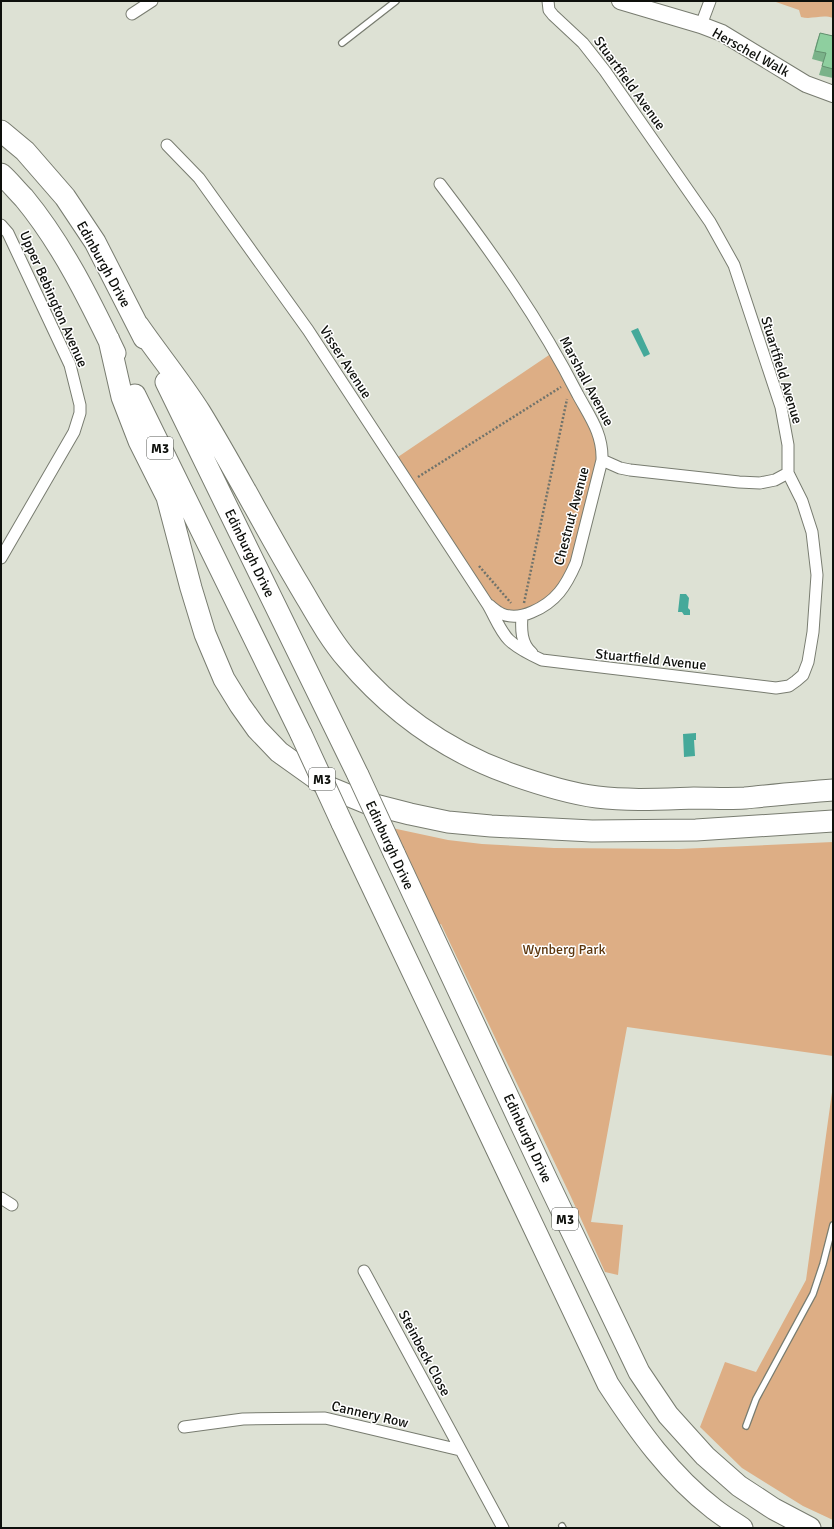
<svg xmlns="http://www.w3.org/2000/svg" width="834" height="1529" viewBox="0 0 834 1529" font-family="Signika,sans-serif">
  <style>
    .green { fill: #ddae85 }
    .water { fill: #45a99a }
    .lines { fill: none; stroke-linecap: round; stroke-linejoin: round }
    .lane-casing { stroke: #787c70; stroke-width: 8 }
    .street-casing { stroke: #787c70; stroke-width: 13 }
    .secondary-casing { stroke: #787c70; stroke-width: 18 }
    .highway-casing { stroke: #787c70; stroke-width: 23 }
    .path { stroke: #70736b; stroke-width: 2.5; stroke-dasharray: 2 2; stroke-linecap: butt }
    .lane { stroke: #fff; stroke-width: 5.5 }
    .street { stroke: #fff; stroke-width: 11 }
    .secondary { stroke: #fff; stroke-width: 16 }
    .highway { stroke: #fff; stroke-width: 21 }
    .highway-bridge-casing { stroke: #787c70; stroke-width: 23; stroke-linecap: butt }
    .highway-bridge { stroke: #fff; stroke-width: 21 }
    .wall { fill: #7ab289 }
    .building { fill: #8ecf9f; stroke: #63916f }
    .labels { text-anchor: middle; stroke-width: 3; stroke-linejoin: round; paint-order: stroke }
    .shield { fill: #fff; stroke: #565855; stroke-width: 1 }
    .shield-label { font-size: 13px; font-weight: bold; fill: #0e100c }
    .street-label { font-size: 14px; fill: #0e100c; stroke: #fff }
    .park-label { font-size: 14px; fill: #5c360d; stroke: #fff }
  </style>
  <rect width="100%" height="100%" fill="#dde1d4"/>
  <path class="green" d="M 773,1 L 833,1 L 833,18 C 822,14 812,20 801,17 L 799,10 Z
    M 555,351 L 602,436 L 577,557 L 548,602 L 515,616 L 488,604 L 392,461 Z
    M 392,828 L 448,840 L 482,844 L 554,848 L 679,849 L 833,842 L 833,1056 L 627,1027 L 591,1222 L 623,1225 L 618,1275 L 605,1272 L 571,1197 L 441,924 L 437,926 Z
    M 833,1085 L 833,1520 L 803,1506 L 742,1468 L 700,1427 L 725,1362 L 756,1372 L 806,1280 Z"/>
  <path class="water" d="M 638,328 L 650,354 L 644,357 L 631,331 Z
    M 680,594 L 686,594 L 689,598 L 688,608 L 690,610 L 690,615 L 684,615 L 682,612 L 678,612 Z
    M 696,733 L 696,740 L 694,740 L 695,756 L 684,757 L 683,734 Z"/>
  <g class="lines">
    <defs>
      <path id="lane" d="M 342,43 L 396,1
        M 746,1426 L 756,1399 L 813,1294 L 823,1264 L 833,1225
        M 562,1526 L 563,1528"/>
      <path id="street" d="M 132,14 L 152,1
        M 701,25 L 710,1
        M 167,145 L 199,178 L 308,330 L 488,605 C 495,617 500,631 509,640 C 518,649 531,655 542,660 L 776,688 L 789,686 L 796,681 L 803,675 L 808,662 L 813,632 L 817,575 L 812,532 L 802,501 L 788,473 L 788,445 L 781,407 L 734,265 L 710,222 L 605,71 L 583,43 L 553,15 L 549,10 L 548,1
        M 440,184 C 491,251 540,320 578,395 C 590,417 603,434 602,460 L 620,468 L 630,470 L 739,482 L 760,483 L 775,480 L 788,473
        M 1,225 L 8,233 L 70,365 L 80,405 L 80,413 L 74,432 L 1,558
        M 489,605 C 493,608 497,612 502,614 C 512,618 523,616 532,612 C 556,602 566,586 576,563 L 602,460
        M 522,616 C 521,629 521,644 532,653
        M 1,1198 L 12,1205
        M 364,1271 L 503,1528
        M 184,1427 L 243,1419 L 325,1418 L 460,1450"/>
      <path id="secondary" d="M 620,1 L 701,25 L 722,33 L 806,84 L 833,94"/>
      <path id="highway" d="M 1,131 L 25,151 L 65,197 L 95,242 L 144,338
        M 1,174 C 9,181 16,190 24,198 C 62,244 89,299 115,353
        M 138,325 C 158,354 181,382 200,412 C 235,469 265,528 299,585 C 314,610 328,637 347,659 C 390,710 445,750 508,773 C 536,783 567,793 597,797 C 630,801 662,799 694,798 C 711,798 728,799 745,798 C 775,795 804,792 833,790
        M 109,340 L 122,397 L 139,441 L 167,497 L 191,588 L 205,634 L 224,679 L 240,705 L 257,729 L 279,752 L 328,787 L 367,803 L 410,814 L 448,822 L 491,826 L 592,831 L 696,830 L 833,821
        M 166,382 L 358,775
        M 135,395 L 301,734
        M 342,823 L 608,1384 C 638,1430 670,1475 714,1509 C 723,1516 733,1522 742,1528
        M 394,853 L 547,1180 L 639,1372 L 668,1415 L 705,1456 L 739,1486 L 774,1509 L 810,1528"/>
    </defs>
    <use href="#lane" class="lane-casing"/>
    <use href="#street" class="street-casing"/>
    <use href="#secondary" class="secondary-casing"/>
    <use href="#highway" class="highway-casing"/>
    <path class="path" d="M 418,477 L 561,387
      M 479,566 L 511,603
      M 524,603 L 567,399"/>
    <use href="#lane" class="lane"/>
    <use href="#street" class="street"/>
    <use href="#secondary" class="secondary"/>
    <use href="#highway" class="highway"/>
    <defs>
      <path id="highway-bridge" d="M 301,734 L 342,823
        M 358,775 L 394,853"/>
    </defs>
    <use href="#highway-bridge" class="highway-bridge-casing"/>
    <use href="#highway-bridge" class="highway-bridge"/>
  </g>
  <path class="wall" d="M 820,33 L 833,36 L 833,78 L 819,75 L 823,62 L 812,59 L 817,41 Z"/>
  <path class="building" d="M 820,33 L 833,36 L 833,69 L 822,66 L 826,53 L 815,51 Z"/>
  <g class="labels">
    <g class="shield">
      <rect x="147" y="437" width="26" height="22" rx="3"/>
      <rect x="309" y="768" width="26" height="22" rx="3"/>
      <rect x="552" y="1208" width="26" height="22" rx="3"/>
    </g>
    <g class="shield-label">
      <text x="160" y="453">M3</text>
      <text x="322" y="784">M3</text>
      <text x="565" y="1224">M3</text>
    </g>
    <g class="street-label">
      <text transform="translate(751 52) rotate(29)" y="5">Herschel Walk</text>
      <text transform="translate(630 83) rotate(54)" y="5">Stuartfield Avenue</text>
      <text transform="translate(104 264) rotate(61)" y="5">Edinburgh Drive</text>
      <text transform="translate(54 299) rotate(66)" y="5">Upper Bebington Avenue</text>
      <text transform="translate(346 362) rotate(57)" y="5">Visser Avenue</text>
      <text transform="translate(782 370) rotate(73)" y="5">Stuartfield Avenue</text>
      <text transform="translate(587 381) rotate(62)" y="5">Marshall Avenue</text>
      <text transform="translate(571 516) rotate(-75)" y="5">Chestnut Avenue</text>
      <text transform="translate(250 553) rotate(64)" y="5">Edinburgh Drive</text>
      <text transform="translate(651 659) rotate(6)" y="5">Stuartfield Avenue</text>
      <text transform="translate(390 845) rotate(65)" y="5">Edinburgh Drive</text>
      <text transform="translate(528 1138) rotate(65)" y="5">Edinburgh Drive</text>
      <text transform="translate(425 1353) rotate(62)" y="5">Steinbeck Close</text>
      <text transform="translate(370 1414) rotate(13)" y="5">Cannery Row</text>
    </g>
    <g class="park-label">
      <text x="564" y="954">Wynberg Park</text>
    </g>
  </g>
  <rect width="834" height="1529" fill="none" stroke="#0e100c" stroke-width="4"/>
</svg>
